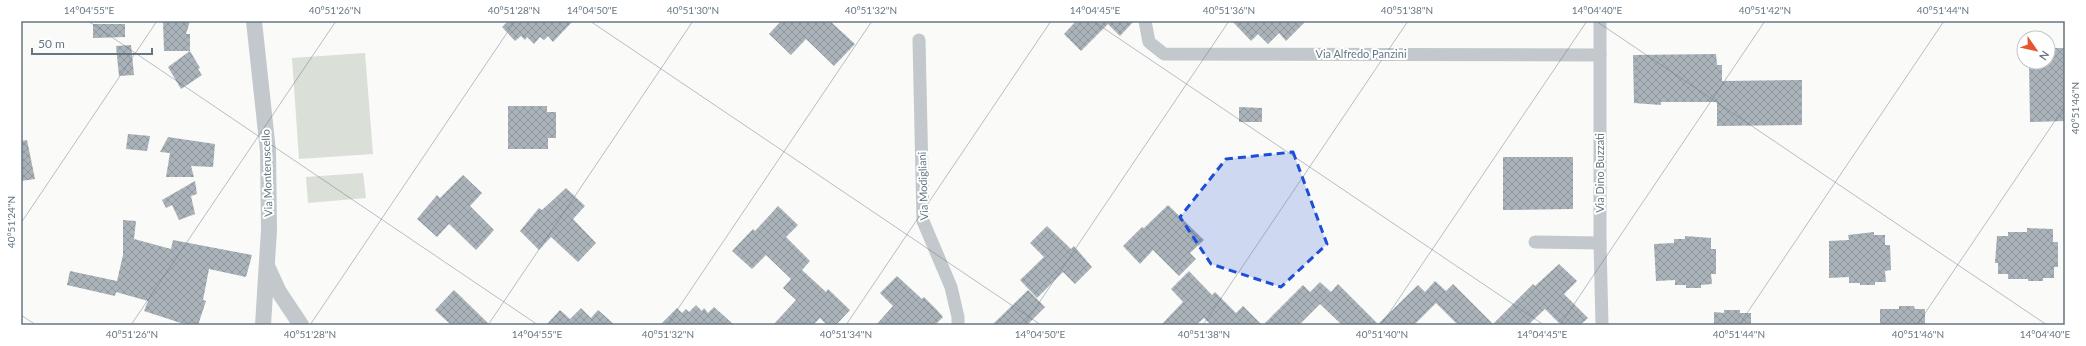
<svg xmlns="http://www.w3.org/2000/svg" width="2086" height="346" font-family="Lato,sans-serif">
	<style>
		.pitch { fill: #dadfd7 }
		.building { fill: url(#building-cross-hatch) }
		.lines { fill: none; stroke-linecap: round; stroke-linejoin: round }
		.minor { stroke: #c3c8cc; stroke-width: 13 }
		.tertiary { stroke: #c3c8cc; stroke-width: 16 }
		.marked { fill: #1d4ed8; fill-opacity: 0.2; stroke: #1d4ed8; stroke-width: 3; stroke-dasharray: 8 5; stroke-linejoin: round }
		.ticks { fill: none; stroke: #657683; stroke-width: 1; stroke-opacity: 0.45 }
		.labels { text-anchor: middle; stroke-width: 4; stroke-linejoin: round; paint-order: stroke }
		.street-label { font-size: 11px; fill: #657683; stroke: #fff }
		.neatline { fill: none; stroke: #657683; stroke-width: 1.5 }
		.ticks-label { font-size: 10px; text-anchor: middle; fill: #657683 }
	</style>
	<defs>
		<pattern id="building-cross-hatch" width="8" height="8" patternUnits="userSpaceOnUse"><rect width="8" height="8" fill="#aab3b9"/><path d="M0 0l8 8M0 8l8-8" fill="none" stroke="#8e969c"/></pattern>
	</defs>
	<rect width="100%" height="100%" fill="#fafaf8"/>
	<g class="pitch">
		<polygon points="365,53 373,154 299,159 292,58"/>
		<polygon points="363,173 366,198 308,203 306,177"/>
	</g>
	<g class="building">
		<polygon points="163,21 190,21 186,34 190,34 190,51 164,51"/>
		<polygon points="508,21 573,21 553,42 548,36 544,40 540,37 534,44 527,37 525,40 521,36 515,41 502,27"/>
		<polygon points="781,21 830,21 855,44 834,66 806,39 791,55 769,34"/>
		<polygon points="1076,21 1134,21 1120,36 1108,24 1081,51 1064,34"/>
		<polygon points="1232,21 1306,21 1286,41 1279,33 1268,44 1258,34 1251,41"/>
		<polygon points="93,24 125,24 125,37 93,38"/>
		<polygon points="131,45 134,75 119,76 116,46"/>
		<polygon points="2048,48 2065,48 2065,121 2030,122 2029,62 2048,62"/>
		<polygon points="190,51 200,68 198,69 202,75 181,89 168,67"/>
		<polygon points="1716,54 1717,65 1722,65 1722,81 1802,80 1802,125 1717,126 1717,102 1661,102 1661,105 1634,103 1633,55"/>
		<polygon points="508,106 547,106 547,112 556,112 556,138 548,138 548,149 508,149"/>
		<polygon points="1239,107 1262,108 1262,122 1239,122"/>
		<polygon points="128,134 150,136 147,151 126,149"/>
		<polygon points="168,137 215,144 213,167 191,166 194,177 166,177 170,153 160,152"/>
		<polygon points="27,140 35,179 21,181 21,141"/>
		<polygon points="1503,157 1573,157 1573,209 1503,210"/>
		<polygon points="463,175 482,193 470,206 494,230 476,250 449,224 437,237 417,219 437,195 440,198"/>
		<polygon points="195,181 197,194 191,196 195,214 179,220 172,205 166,208 162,200"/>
		<polygon points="566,188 585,206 573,219 596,243 578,262 551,237 539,250 520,231 539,208 542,210"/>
		<polygon points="1168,205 1204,240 1190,253 1196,259 1179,276 1153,250 1140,264 1123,246 1142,227 1144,228"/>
		<polygon points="778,206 798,225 786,237 810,261 802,270 826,292 828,289 850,310 836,325 827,325 820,318 813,325 773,325 796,300 783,288 791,279 766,255 752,269 732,251 753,229 755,231"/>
		<polygon points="123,220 136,221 134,239 171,249 173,240 252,255 246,277 209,269 203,300 206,301 198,325 187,325 144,311 148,301 116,292 115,296 67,285 70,271 117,281 123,255"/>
		<polygon points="1047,226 1071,249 1074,246 1092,267 1075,284 1063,272 1037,298 1020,280 1044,257 1030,243"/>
		<polygon points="2027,228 2053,229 2053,242 2058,242 2058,267 2054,267 2054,278 2043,278 2043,281 2028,281 2028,279 2008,279 2008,274 1998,274 1998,263 1995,263 1997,236 2008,236 2008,232 2027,232"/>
		<polygon points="1874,232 1874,235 1885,235 1885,245 1890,245 1891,270 1885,271 1886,282 1875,282 1875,285 1860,285 1860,283 1849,283 1849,277 1829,278 1829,241 1849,240 1848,235"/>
		<polygon points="1685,236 1711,238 1711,249 1716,249 1716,274 1711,274 1712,284 1701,285 1701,288 1686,288 1686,285 1675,285 1675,280 1656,281 1654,244 1674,243 1674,239 1685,239"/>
		<polygon points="1559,264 1577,281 1564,294 1588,318 1580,325 1561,325 1545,309 1528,325 1458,325 1436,303 1414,325 1342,325 1320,304 1299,325 1263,325 1303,285 1310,292 1320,282 1331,292 1338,284 1378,324 1418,285 1425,292 1435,281 1446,291 1453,284 1493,324 1533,284 1535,286"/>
		<polygon points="1189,271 1212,295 1215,292 1236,313 1243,306 1262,325 1211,325 1204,318 1196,325 1161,325 1183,302 1171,289"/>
		<polygon points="897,276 922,299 924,297 937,310 943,317 935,325 876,325 893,306 880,293"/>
		<polygon points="454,290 490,325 451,325 435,310"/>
		<polygon points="1028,290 1045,307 1027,325 992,325"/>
		<polygon points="696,305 702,311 704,308 708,313 714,307 734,325 660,325 677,308 682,313 686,309 689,312"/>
		<polygon points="1899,306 1914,306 1915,309 1925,309 1925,325 1880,325 1880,309 1899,309"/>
		<polygon points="581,308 591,318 598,310 615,325 546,325 560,310 570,319"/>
		<polygon points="1724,310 1740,310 1740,313 1751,313 1751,325 1714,325 1714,312 1724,313"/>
	</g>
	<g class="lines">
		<g class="minor">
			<polyline points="1145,21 1149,42 1164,54 1600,55"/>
			<polyline points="1600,21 1600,243 1602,325"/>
			<polyline points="919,40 923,221 951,287 958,317 958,325"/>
			<polyline points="1535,242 1600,243"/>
		</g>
		<g class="tertiary">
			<polyline points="254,21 268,151 269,230 263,325"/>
			<polyline points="268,268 279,292 301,325"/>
		</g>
	</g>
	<path class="marked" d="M1293,152L1327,244L1281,287L1211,264L1180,217L1226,159Z"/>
	<path class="ticks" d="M88,21L538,325M590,21L1041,325M1093,21L1544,325M1596,21L2047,325M21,223L157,21M21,315L36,325M131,325L336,21M310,325L515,21M488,325L693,21M667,325L872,21M846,325L1051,21M1024,325L1229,21M1203,325L1408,21M1381,325L1587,21M1560,325L1765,21M1739,325L1944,21M1917,325L2065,106"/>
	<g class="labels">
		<g class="street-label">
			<text x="1361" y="58">Via Alfredo Panzini</text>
			<text transform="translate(267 173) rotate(-92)" y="4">Via Monteruscello</text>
			<text transform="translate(1600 173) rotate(-90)" y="4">Via Dino Buzzati</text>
			<text transform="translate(923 186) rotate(-92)" y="4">Via Modigliani</text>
		</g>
	</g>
	<rect width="2086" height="346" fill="none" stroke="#ffffff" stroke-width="44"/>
	<g transform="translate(2036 50) rotate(124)"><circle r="19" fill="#ffffff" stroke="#c1c8cd"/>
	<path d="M0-3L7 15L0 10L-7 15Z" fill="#e4572e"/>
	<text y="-6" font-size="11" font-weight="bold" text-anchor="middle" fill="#657683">N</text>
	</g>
	<path d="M32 48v6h120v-6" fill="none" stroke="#657683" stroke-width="2"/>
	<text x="38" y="48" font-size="12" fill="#657683" stroke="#ffffff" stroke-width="3" paint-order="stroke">50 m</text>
	<rect x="22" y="22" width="2042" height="302" class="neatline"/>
	<g class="ticks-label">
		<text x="89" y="14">14°04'55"E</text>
		<text x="335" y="14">40°51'26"N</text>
		<text x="514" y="14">40°51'28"N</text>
		<text x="592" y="14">14°04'50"E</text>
		<text x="693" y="14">40°51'30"N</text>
		<text x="871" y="14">40°51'32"N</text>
		<text x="1095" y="14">14°04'45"E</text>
		<text x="1229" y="14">40°51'36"N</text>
		<text x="1407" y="14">40°51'38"N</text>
		<text x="1597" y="14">14°04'40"E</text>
		<text x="1765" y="14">40°51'42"N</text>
		<text x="1943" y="14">40°51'44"N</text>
		<text transform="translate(2075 108) rotate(-90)" y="4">40°51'46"N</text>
		<text transform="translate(11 222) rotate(-90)" y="4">40°51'24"N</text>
		<text x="132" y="338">40°51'26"N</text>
		<text x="310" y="338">40°51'28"N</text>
		<text x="537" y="338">14°04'55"E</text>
		<text x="668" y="338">40°51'32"N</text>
		<text x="846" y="338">40°51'34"N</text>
		<text x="1040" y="338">14°04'50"E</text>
		<text x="1204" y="338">40°51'38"N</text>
		<text x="1382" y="338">40°51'40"N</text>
		<text x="1542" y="338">14°04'45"E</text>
		<text x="1739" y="338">40°51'44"N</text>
		<text x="1918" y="338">40°51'46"N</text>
		<text x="2045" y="338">14°04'40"E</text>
	</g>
</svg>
